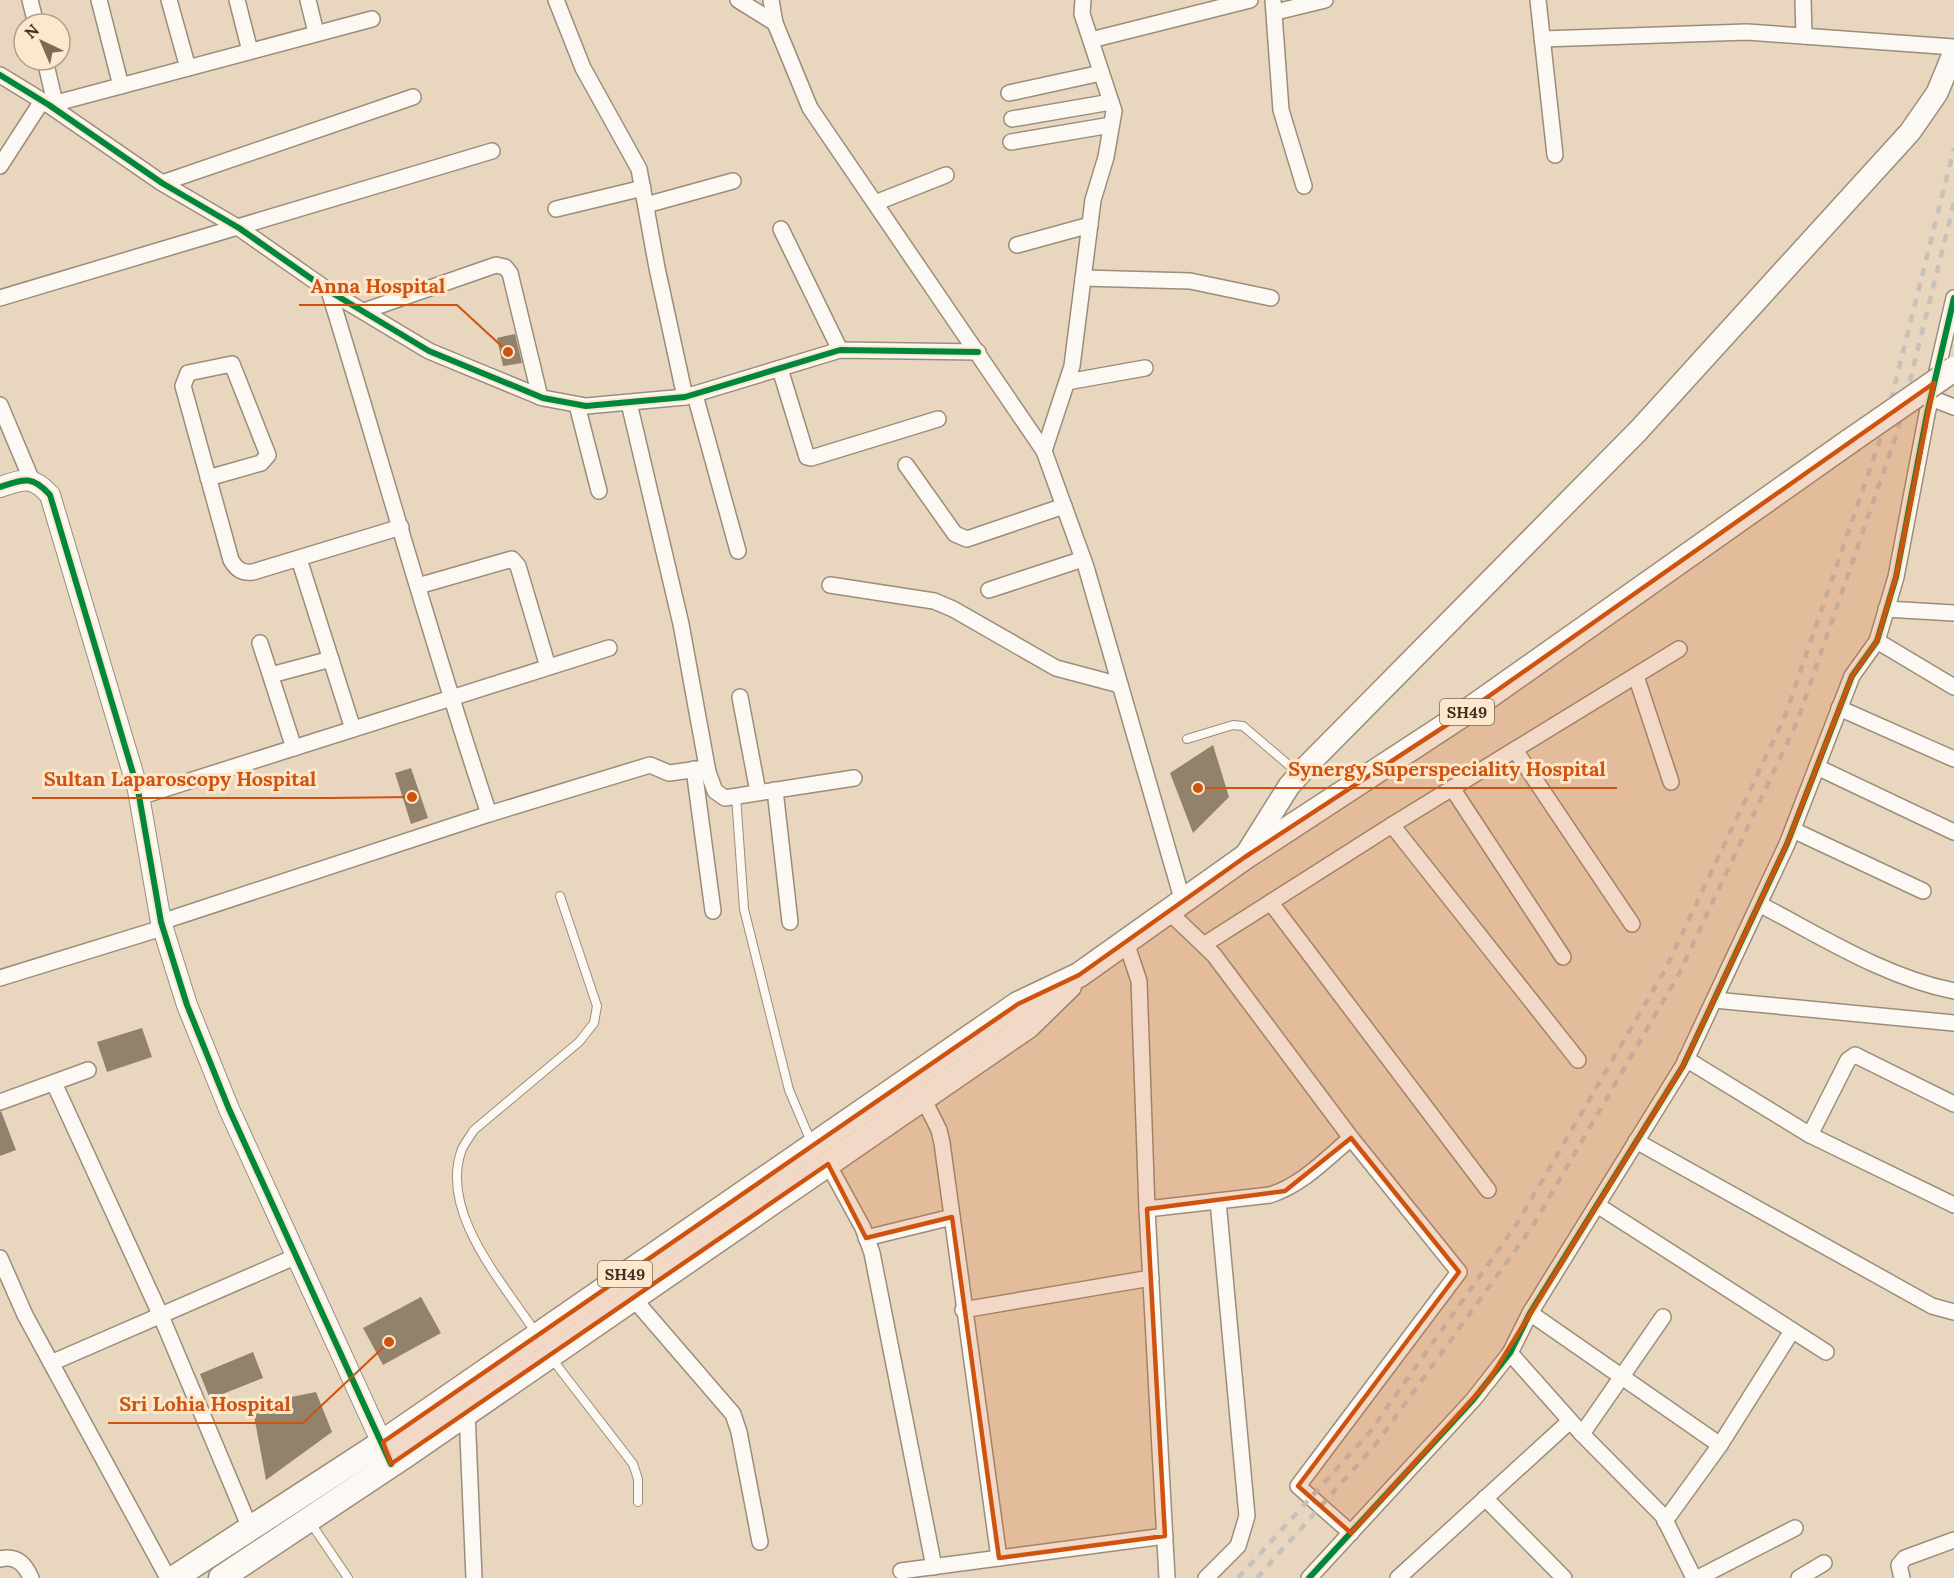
<svg xmlns="http://www.w3.org/2000/svg" width="1954" height="1578" font-family="Lora,serif">
	<style>
		.building { fill: #93826b }
		.lines { fill: none; stroke-linecap: round; stroke-linejoin: round }
		.service-casing { stroke: #9b8d7a; stroke-width: 10 }
		.minor-casing { stroke: #9b8d7a; stroke-width: 18 }
		.tertiary-casing { stroke: #9b8d7a; stroke-width: 22 }
		.secondary-casing { stroke: #9b8d7a; stroke-width: 24 }
		.primary-casing { stroke: #9b8d7a; stroke-width: 27 }
		.service { stroke: #fcf9f5; stroke-width: 8 }
		.minor { stroke: #fcf9f5; stroke-width: 15 }
		.tertiary { stroke: #fcf9f5; stroke-width: 20 }
		.secondary { stroke: #fcf9f5; stroke-width: 21 }
		.primary { stroke: #fcf9f5; stroke-width: 24 }
		.rail { stroke: #c6c1bb; stroke-width: 4.5; stroke-dasharray: 8 8; stroke-linecap: butt }
		.primary-bridge-casing { stroke: #9b8d7a; stroke-width: 27; stroke-linecap: butt }
		.primary-bridge { stroke: #fcf9f5; stroke-width: 24 }
		.cycleway-casing { stroke: #fde8cd; stroke-width: 10 }
		.cycleway { stroke: #00873e; stroke-width: 6 }
		.marked { fill: #cf530f; fill-opacity: 0.2; stroke: #cf530f; stroke-width: 4.5; stroke-linejoin: round }
		.labels { text-anchor: middle; stroke-width: 6; stroke-linejoin: round; paint-order: stroke }
		.shield { fill: #fde8cd; stroke: #796954; stroke-width: 1.5 }
		.shield-label { font-size: 16px; font-weight: bold; fill: #403220 }
		.leader { fill: none; stroke: #cf530f; stroke-width: 2 }
		.callout-dot { fill: #cf530f; stroke: #fde8cd; stroke-width: 2 }
		.callout-label { font-size: 20px; text-anchor: middle; font-weight: bold; fill: #cf530f; stroke: #fde8cd; stroke-width: 6; stroke-linejoin: round; paint-order: stroke }
	</style>
	<rect width="100%" height="100%" fill="#e9d6be"/>
	<g class="building">
		<polygon points="515,334 522,363 503,366 497,338"/>
		<polygon points="1213,745 1229,797 1193,833 1170,773"/>
		<polygon points="411,768 428,818 411,824 395,773"/>
		<polygon points="142,1028 152,1057 107,1072 97,1042"/>
		<polygon points="1,1111 16,1150 0,1156 0,1112"/>
		<polygon points="421,1297 441,1333 383,1365 363,1328"/>
		<polygon points="253,1352 263,1378 210,1399 200,1374"/>
		<polygon points="316,1392 332,1432 266,1480 252,1405"/>
	</g>
	<g class="lines">
		<g class="service-casing">
			<g id="service">
				<polyline points="1187,739 1233,725 1243,726 1298,773"/>
				<polyline points="736,796 744,909 789,1090 812,1144"/>
				<path d="M536,1333C504,1284 438,1212 462,1149C465,1143 470,1136 474,1130L579,1042L594,1023L597,1006L560,896"/>
				<polyline points="552,1359 633,1464 638,1479 638,1502"/>
				<polyline points="310,1522 348,1578"/>
			</g>
		</g>
		<g class="minor-casing">
			<g id="minor">
				<polyline points="30,0 36,24"/>
				<polyline points="99,0 121,86"/>
				<polyline points="169,0 188,68"/>
				<polyline points="237,0 250,51"/>
				<polyline points="308,0 316,33"/>
				<polyline points="556,0 583,68 639,169 657,268 685,397"/>
				<polyline points="738,0 775,23"/>
				<polyline points="771,0 775,23 810,108 1044,451 1086,567 1183,902"/>
				<polyline points="1273,0 1281,110 1304,186"/>
				<polyline points="1538,0 1555,155"/>
				<polyline points="1803,0 1804,36"/>
				<polyline points="1276,12 1325,0"/>
				<polyline points="1542,39 1747,32 1954,47"/>
				<polyline points="1091,40 1250,0"/>
				<polyline points="45,60 55,103"/>
				<polyline points="0,75 49,105 162,183 239,228 329,291 429,351 543,398 586,406 685,397 840,350 978,352"/>
				<polyline points="1009,93 1101,73"/>
				<polyline points="49,105 372,19"/>
				<polyline points="1012,119 1111,102"/>
				<polyline points="1011,142 1111,125"/>
				<polyline points="0,166 42,101"/>
				<polyline points="162,183 413,97"/>
				<polyline points="875,203 946,175"/>
				<polyline points="646,205 733,181"/>
				<polyline points="556,209 643,188"/>
				<polyline points="781,229 840,350"/>
				<polyline points="1017,245 1090,225"/>
				<polyline points="1083,278 1190,281 1271,298"/>
				<path d="M329,291C383,466 431,641 489,814"/>
				<polyline points="0,298 492,151"/>
				<polyline points="364,311 496,265 505,267 510,273 540,397"/>
				<polyline points="780,369 807,457 811,458 938,419"/>
				<polyline points="1067,382 1145,368"/>
				<polyline points="695,395 738,551"/>
				<polyline points="1931,398 1954,407"/>
				<polyline points="629,403 681,624 708,772"/>
				<polyline points="0,405 32,481"/>
				<polyline points="577,405 599,491"/>
				<polyline points="1044,451 1072,366 1093,200 1106,157 1114,111 1082,14 1083,0"/>
				<polyline points="906,465 955,534 967,539 1064,506"/>
				<path d="M208,478L261,463L268,455L232,364L188,373L183,386L231,560C237,570 242,573 253,572L401,527"/>
				<polyline points="299,559 353,729"/>
				<polyline points="830,585 934,601 953,609 1056,668 1120,685"/>
				<polyline points="418,586 512,559 518,566 548,667"/>
				<polyline points="989,590 1083,559"/>
				<polyline points="1886,609 1954,613"/>
				<polyline points="1877,641 1954,687"/>
				<polyline points="260,643 294,748"/>
				<polyline points="271,675 331,659"/>
				<polyline points="1636,676 1671,782"/>
				<polyline points="740,697 758,792"/>
				<polyline points="1839,708 1954,759"/>
				<polyline points="1515,750 1632,924"/>
				<polyline points="1817,767 1954,832"/>
				<polyline points="694,769 713,911"/>
				<polyline points="1452,788 1563,957"/>
				<polyline points="775,790 790,922"/>
				<polyline points="139,797 609,648"/>
				<polyline points="1392,825 1578,1060"/>
				<polyline points="1793,830 1923,891"/>
				<polyline points="1271,903 1488,1190"/>
				<path d="M1759,904C1821,936 1884,977 1954,991"/>
				<polyline points="1169,912 1214,955 1351,1138 1459,1272 1298,1486 1351,1533"/>
				<polyline points="161,922 489,814 650,765 669,773 699,769 708,772 715,791 725,798 854,778"/>
				<polyline points="1126,942 1139,981 1147,1209 1167,1578"/>
				<polyline points="1205,944 1392,825 1679,649"/>
				<polyline points="0,978 162,928"/>
				<polyline points="1714,1000 1954,1023"/>
				<polyline points="1686,1059 1810,1135 1954,1205"/>
				<polyline points="54,1083 161,1316 250,1528"/>
				<polyline points="923,1098 939,1130 942,1143 999,1558"/>
				<polyline points="0,1102 88,1070"/>
				<polyline points="1810,1135 1848,1060 1855,1055 1954,1104"/>
				<polyline points="1636,1141 1932,1306 1954,1312"/>
				<polyline points="828,1164 863,1228 872,1253 934,1567"/>
				<polyline points="1597,1205 1826,1352"/>
				<path d="M1147,1209L1270,1195C1302,1185 1326,1159 1351,1138"/>
				<polyline points="866,1238 952,1217"/>
				<polyline points="0,1258 25,1315 168,1578"/>
				<polyline points="633,1298 733,1414 739,1432 760,1542"/>
				<polyline points="963,1310 1151,1278"/>
				<polyline points="1530,1313 1720,1445"/>
				<polyline points="1510,1353 1582,1434 1663,1516 1694,1578"/>
				<polyline points="51,1363 297,1256"/>
				<polyline points="467,1412 474,1578"/>
				<polyline points="1582,1434 1663,1317"/>
				<polyline points="1485,1498 1564,1578"/>
				<polyline points="1665,1521 1720,1445 1792,1331"/>
				<path d="M0,1559C16,1555 25,1564 31,1578"/>
				<polyline points="901,1571 1165,1536"/>
				<polyline points="1206,1578 1238,1546 1247,1516 1218,1201"/>
				<polyline points="1309,1578 1473,1400 1510,1353 1530,1313 1683,1066 1787,844 1852,676 1877,641 1896,577 1927,414 1954,298"/>
				<polyline points="1398,1578 1570,1421"/>
				<polyline points="1698,1578 1795,1528"/>
				<polyline points="1799,1578 1824,1563"/>
				<polyline points="1902,1578 1899,1565 1905,1558 1954,1540"/>
			</g>
		</g>
		<g class="tertiary-casing">
			<path id="tertiary" d="M0,487C24,479 32,475 50,495L138,790L161,922L187,1005L229,1109L387,1454"/>
		</g>
		<g class="secondary-casing">
			<polyline id="secondary" points="1245,856 1289,786 1307,766 1638,431 1910,132 1937,93 1954,52"/>
		</g>
		<g class="primary-casing">
			<g id="primary">
				<polyline points="174,1578 383,1442 1018,1004 1079,975 1245,857 1462,715 1850,441"/>
				<polyline points="221,1578 406,1455 1028,1026 1069,986"/>
			</g>
		</g>
		<use href="#service" class="service"/>
		<use href="#minor" class="minor"/>
		<use href="#tertiary" class="tertiary"/>
		<use href="#secondary" class="secondary"/>
		<use href="#primary" class="primary"/>
		<g class="rail">
			<polyline points="1238,1578 1369,1433 1518,1222 1665,970 1785,716 1884,428 1954,148"/>
			<polyline points="1257,1578 1376,1444 1532,1227 1679,974 1797,722 1897,433 1954,203"/>
		</g>
		<g class="primary-bridge-casing">
			<polyline id="primary-bridge" points="1850,441 1954,369"/>
		</g>
		<use href="#primary-bridge" class="primary-bridge"/>
		<g class="cycleway-casing">
			<g id="cycleway">
				<polyline points="0,75 49,105 162,183 239,228 329,291 429,351 543,398 586,406 685,397 840,350 978,352"/>
				<path d="M0,487C24,479 32,475 50,495L138,790L161,922L187,1005L229,1109L391,1464"/>
				<polyline points="1309,1578 1473,1400 1510,1353 1530,1313 1683,1066 1787,844 1852,676 1877,641 1896,577 1927,414 1954,298"/>
			</g>
		</g>
		<use href="#cycleway" class="cycleway"/>
	</g>
	<path class="marked" d="M1934,383L1896,577L1877,641L1852,676L1787,844L1683,1066L1488,1382L1351,1533L1298,1486L1459,1272L1351,1138L1285,1191L1147,1209L1165,1536L999,1558L952,1217L866,1238L828,1164L391,1464L383,1442L1018,1004L1079,975L1245,857L1462,715Z"/>
	<g class="labels">
		<g class="shield">
			<rect x="1440" y="699" width="54" height="26" rx="4.5"/>
			<rect x="598" y="1261" width="54" height="26" rx="4.5"/>
		</g>
		<g class="shield-label">
			<text x="1467" y="718">SH49</text>
			<text x="625" y="1280">SH49</text>
		</g>
	</g>
	<path class="leader" d="M508 352L457 305H299M1198 788L1276 788H1617M412 797L329 798H32M389 1342L303 1423H108"/>
	<g class="callout-dot">
		<circle cx="508" cy="352" r="6"/>
		<circle cx="1198" cy="788" r="6"/>
		<circle cx="412" cy="797" r="6"/>
		<circle cx="389" cy="1342" r="6"/>
	</g>
	<g class="callout-label">
		<text x="378" y="293">Anna Hospital</text>
		<text x="1447" y="776">Synergy Superspeciality Hospital</text>
		<text x="180" y="786">Sultan Laparoscopy Hospital</text>
		<text x="205" y="1411">Sri Lohia Hospital</text>
	</g>
	<g transform="translate(42 42) rotate(316)"><circle r="28" fill="#fde8cd" stroke="#b19f88" stroke-width="1.5"/>
	<path d="M0-4.5L10 22L0 15L-10 22Z" fill="#7b6b57"/>
	<text y="-9" font-size="16" font-weight="bold" text-anchor="middle" fill="#403220">N</text>
	</g>
</svg>
